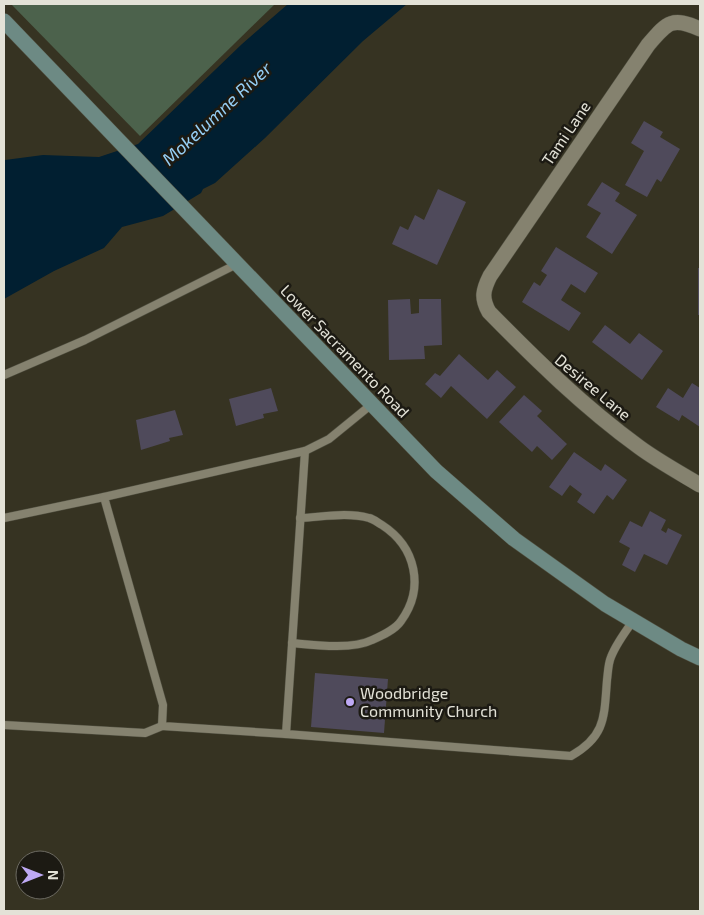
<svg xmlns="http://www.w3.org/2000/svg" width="704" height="915" font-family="'Exo 2',sans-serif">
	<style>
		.green { fill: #4c624c }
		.water { fill: #011f31 }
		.building { fill: #4f4a5b }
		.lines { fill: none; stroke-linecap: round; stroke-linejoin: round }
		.service-casing { stroke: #504f40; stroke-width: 9 }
		.minor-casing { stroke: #504f40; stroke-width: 16 }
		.secondary-casing { stroke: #504f40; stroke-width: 16 }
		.service { stroke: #85826f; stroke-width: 8 }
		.minor { stroke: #85826f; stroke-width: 15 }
		.secondary { stroke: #6d8a84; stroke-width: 15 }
		.poi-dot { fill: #bea9f4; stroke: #1c1a13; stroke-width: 2 }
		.labels { text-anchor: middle; stroke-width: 5; stroke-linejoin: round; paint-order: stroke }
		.street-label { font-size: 16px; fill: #e3e2d7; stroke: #1c1a13 }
		.poi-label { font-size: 16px; fill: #e3e2d7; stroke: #1c1a13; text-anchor: start }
		.water-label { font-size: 18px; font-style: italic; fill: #96cff5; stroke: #1c1a13 }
	</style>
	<rect width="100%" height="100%" fill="#363322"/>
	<polygon class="green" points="11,4 275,4 140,136"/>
	<polygon class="water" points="288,4 407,4 363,41 265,138 215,183 203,189 201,193 163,216 122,227 104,248 54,271 4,299 4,162 5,160 43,155 99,157 138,144 242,44"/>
	<g class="building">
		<polygon points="644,121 663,132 660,137 680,149 661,182 657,179 647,197 625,185 644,151 631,143"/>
		<polygon points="602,182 620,193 615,201 637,215 612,254 586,237 601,213 587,205"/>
		<polygon points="438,189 466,202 437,265 392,244 400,226 408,230 415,215 424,220"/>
		<polygon points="556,247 598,273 585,293 571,284 561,300 581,313 569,331 522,302 534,282 540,286 547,275 541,271"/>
		<rect x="698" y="268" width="2" height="47"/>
		<polygon points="410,299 411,314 419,313 419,299 441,299 442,345 424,346 425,359 389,360 388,300"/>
		<polygon points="605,325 630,344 639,333 663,351 642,380 592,342"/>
		<polygon points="459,354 488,380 497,370 516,387 487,419 451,386 441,398 425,384 435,373 440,376"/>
		<polygon points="692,383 700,388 700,427 682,415 679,421 656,407 668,388 683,398"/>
		<polygon points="271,388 278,411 263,414 264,418 236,426 229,399"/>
		<polygon points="524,395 542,411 537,416 567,444 552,460 537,446 532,452 499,422"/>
		<polygon points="175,410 183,435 169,438 170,441 141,450 136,420"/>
		<polygon points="574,452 601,471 605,464 627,480 613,500 607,495 594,514 577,502 582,494 570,485 562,496 549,487"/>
		<polygon points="650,511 666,520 661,530 666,533 668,528 682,535 667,565 644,554 635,572 622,565 630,548 619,542 630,521 642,527"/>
		<polygon points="315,673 388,679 384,733 311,727"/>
	</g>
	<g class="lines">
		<g class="service-casing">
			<g id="service">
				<polyline points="4,375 85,340 237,264"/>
				<path d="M372,404L329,439L305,451L286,734L571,756C606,736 604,717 607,680C608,673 608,664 611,657C616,644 625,632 633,621"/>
				<polyline points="4,518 104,497"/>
				<path d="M292,643C314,645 352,650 372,640C381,636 395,630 401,621C425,588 416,547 382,525C378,523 374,519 369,518C347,512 323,517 300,518"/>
				<polyline points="4,725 145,733 162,726"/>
				<polyline points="286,734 162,726 163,705 104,497 305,451"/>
			</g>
		</g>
		<g class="minor-casing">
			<path id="minor" d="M700,29C671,16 667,23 648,45L490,276C483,290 481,298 489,312C536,360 584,407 639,447C658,461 680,473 700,485"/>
		</g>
		<g class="secondary-casing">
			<polyline id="secondary" points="4,21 436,471 514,539 605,604 681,649 700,658"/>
		</g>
		<use href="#service" class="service"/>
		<use href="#minor" class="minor"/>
		<use href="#secondary" class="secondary"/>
	</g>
	<circle class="poi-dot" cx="350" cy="702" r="5"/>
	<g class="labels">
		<g class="street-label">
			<text transform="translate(566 133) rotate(-56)" y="6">Tami Lane</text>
			<text transform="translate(345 351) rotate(46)" y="6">Lower Sacramento Road</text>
			<text transform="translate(593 387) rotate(40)" y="6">Desiree Lane</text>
		</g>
		<g class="poi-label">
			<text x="360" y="699">Woodbridge<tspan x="360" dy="18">Community Church</tspan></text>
		</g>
		<g class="water-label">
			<text transform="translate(217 114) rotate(-43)" y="6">Mokelumne River</text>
		</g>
	</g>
	<rect width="704" height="915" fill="none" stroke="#e3e2d7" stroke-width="10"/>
	<g transform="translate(40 875) rotate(90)"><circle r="24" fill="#1c1a13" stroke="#6c6a61"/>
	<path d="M0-4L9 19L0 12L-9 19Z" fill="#bea9f4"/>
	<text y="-8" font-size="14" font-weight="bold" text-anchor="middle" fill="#e3e2d7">N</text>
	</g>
</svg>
